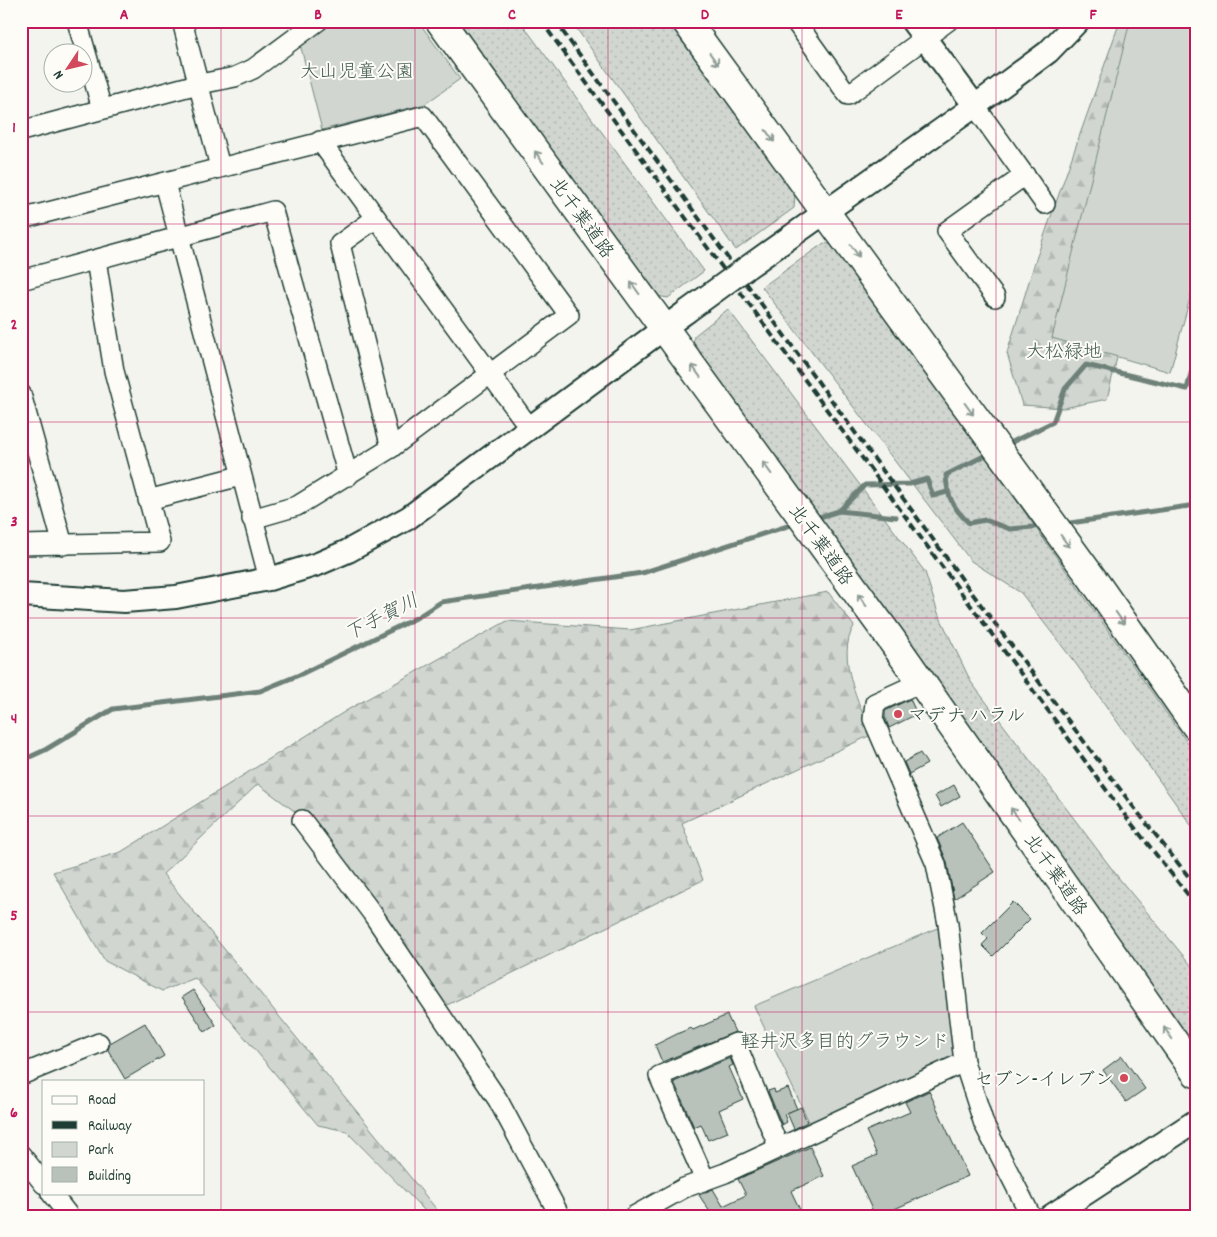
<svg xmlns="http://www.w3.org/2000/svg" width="1217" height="1237" font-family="Dekko,'Klee One',sans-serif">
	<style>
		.grass { fill: url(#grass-dots); stroke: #788a82 }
		.forest { fill: url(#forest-firs); stroke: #788a82 }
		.park { fill: #d1d6d1; stroke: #788a82 }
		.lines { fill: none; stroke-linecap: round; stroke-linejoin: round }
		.stream { stroke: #6e8179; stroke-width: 5 }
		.building { fill: #b9c1bb; stroke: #1f3d34 }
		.minor-casing { stroke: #1f3d34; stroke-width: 22 }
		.tertiary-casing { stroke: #1f3d34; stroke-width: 26 }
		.trunk-casing { stroke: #1f3d34; stroke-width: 31 }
		.minor { stroke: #fdfcf7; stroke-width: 19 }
		.tertiary { stroke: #fdfcf7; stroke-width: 22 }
		.trunk { stroke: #fdfcf7; stroke-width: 28 }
		.rail { stroke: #1f3d34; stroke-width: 4; stroke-dasharray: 8 4; stroke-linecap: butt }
		.tertiary-bridge-casing { stroke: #1f3d34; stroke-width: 26; stroke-linecap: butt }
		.tertiary-bridge { stroke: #fdfcf7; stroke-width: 22 }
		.oneway { stroke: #8e9c96 }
		.grid { fill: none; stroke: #c2185b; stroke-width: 1; stroke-opacity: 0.55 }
		.poi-dot { fill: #d1495b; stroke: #fdfcf7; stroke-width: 2 }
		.labels { text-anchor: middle; stroke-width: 4; stroke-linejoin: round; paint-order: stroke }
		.park-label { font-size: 19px; fill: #435c53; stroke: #fdfcf7 }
		.street-label { font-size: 19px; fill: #1f3d34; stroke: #fdfcf7 }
		.poi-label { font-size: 19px; fill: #1f3d34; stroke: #fdfcf7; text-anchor: start }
		.water-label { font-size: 20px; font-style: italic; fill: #475f56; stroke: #fdfcf7 }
		.neatline { fill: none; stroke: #c2185b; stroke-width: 2 }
		.grid-label { font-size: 16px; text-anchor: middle; font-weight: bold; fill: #c2185b }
	</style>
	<defs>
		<pattern id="grass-dots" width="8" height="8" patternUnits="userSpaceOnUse" patternTransform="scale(1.25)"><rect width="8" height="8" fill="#d1d6d1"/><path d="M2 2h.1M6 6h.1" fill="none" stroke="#b3b9b4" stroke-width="1.8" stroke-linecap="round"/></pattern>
		<pattern id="forest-firs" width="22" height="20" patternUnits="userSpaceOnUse" patternTransform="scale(1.25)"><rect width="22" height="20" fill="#d1d6d1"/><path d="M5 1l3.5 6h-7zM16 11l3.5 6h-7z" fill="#b3b9b4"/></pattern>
	</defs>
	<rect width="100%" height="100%" fill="#f4f4ef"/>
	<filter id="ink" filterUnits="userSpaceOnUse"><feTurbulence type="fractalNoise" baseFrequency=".02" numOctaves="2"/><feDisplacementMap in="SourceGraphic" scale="10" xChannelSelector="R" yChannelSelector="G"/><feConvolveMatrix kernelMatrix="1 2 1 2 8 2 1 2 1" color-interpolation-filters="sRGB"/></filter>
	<g filter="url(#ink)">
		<g class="grass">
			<polygon points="456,21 520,21 704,271 668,298 657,296"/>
			<polygon points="571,21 669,21 795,193 794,208 736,250"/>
			<polygon points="824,243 837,246 1196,755 1196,832 1076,664 1021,593 971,561 762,287"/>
			<polygon points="728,309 925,572 938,613 971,682 1121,881 1196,971 1196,1053 693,348 694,336"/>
		</g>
		<g class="forest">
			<polygon points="1120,21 1192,21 1154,205 1107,399 1064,408 1022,405 1007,353 1035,262"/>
			<path d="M828,592L854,626C835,658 860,703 871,735L682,823L703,880L443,1007L305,819L258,784L163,874L442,1216H430L346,1131L318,1125L195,978L162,991L105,961L53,872L121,852L349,709L507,621L630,630Z"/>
		</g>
		<g class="park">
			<polygon points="331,21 418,21 460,79 425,104 322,130 300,44"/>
			<polygon points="1130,21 1196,21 1196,276 1170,372 1052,338"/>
			<polygon points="942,926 961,1057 812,1128 754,1006"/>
		</g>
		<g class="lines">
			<g class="stream">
				<polyline points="1006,445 1053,422 1065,389 1086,365 1187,389 1196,355"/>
				<path d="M992,452L946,475C947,497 953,508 969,523L985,520L1010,529L1044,526"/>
				<polyline points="839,511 865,485 910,484 927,479 933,496 947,492"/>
				<polyline points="813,519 839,511 896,517"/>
				<polyline points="1063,524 1196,505"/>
				<polyline points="21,761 45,750 113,709 260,691 299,675 416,618 441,602 642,573 797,523"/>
			</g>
		</g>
		<g class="building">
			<polygon points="910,699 917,714 889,728 885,717 885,711"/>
			<polygon points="920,753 927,764 909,774 904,762"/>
			<polygon points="954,785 960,796 941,807 935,796"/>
			<polygon points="962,822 995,872 954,899 947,862 937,838"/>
			<polygon points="1013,902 1030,919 993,956 982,945 988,939 982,933"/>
			<polygon points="193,990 216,1025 205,1032 182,997"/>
			<polygon points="727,1015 735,1032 662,1062 655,1045 679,1033 691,1028 693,1030"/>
			<polygon points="145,1023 164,1056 125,1079 108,1050 110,1043"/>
			<polygon points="1122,1056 1145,1089 1126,1102 1103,1070"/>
			<polygon points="730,1058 733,1065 729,1067 743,1099 719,1110 728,1132 708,1140 701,1124 694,1127 674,1082"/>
			<polygon points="788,1088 797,1109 784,1114 787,1122 782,1125 768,1091 774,1089 775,1093"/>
			<polygon points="929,1091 968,1176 879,1216 875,1216 852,1166 877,1155 866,1131 910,1112 905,1102"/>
			<polygon points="801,1107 807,1122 794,1129 787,1113"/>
			<polygon points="810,1147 824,1176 791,1191 803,1216 703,1216 710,1212 699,1195 713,1189 723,1206 746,1195 738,1179"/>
		</g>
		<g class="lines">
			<g class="minor-casing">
				<g id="minor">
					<polyline points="77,21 102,109"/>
					<polyline points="182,21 220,167"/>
					<polyline points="795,21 848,95 948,21"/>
					<polyline points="975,106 1045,204"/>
					<polyline points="21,131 190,86 235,77 253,69 318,21"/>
					<polyline points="320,141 529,427"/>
					<polyline points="165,183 269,579"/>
					<polyline points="376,218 340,244 391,448"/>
					<polyline points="21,219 423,116 569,315 391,448 297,506 252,519"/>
					<polyline points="21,280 273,211 348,476"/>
					<polyline points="995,297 947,231 1025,175"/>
					<polyline points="21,394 63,545"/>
					<polyline points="148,500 240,476"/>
					<polyline points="21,545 160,542 114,371 96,260"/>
					<polyline points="921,682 875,703 873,719 936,864 948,924 964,1062 984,1124 1031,1216"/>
					<polyline points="302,820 372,913 498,1100 560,1216"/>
					<polyline points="21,1075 99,1043"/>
					<polyline points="21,1155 44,1184"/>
					<polyline points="705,1180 659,1076 736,1043 779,1148"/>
					<polyline points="51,1193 69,1216"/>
					<polyline points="634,1216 684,1188 725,1173 964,1062"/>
				</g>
			</g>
			<g class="tertiary-casing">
				<g id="tertiary">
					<polyline points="912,21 975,106"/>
					<polyline points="745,269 975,106 1048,52 1078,21"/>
					<polyline points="21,595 124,601 176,597 269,579 318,564 348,551 408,518 686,312"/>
					<polyline points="1051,1216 1196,1121"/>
				</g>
			</g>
			<g class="trunk-casing">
				<g id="trunk">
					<polyline points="440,21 891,639 1196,1073"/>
					<polyline points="686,21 1092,578 1196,726"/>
				</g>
			</g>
			<use href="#minor" class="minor"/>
			<use href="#tertiary" class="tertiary"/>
			<use href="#trunk" class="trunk"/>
			<g class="rail">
				<polyline points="541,21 1124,814 1196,905"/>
				<polyline points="555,21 975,597 1132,805 1196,886"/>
			</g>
			<g class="tertiary-bridge-casing">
				<polyline id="tertiary-bridge" points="686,312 745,269"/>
			</g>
			<use href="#tertiary-bridge" class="tertiary-bridge"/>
		</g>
		<defs><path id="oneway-shaft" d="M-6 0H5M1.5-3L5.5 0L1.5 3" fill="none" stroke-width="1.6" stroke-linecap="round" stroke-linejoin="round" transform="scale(1.25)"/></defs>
		<g class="oneway">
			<use href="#oneway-shaft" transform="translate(714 59) rotate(54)"/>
			<use href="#oneway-shaft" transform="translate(770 136) rotate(54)"/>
			<use href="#oneway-shaft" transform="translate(539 157) rotate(-126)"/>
			<use href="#oneway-shaft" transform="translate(855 251) rotate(54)"/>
			<use href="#oneway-shaft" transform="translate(635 288) rotate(-126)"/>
			<use href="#oneway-shaft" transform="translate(696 371) rotate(-126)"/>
			<use href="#oneway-shaft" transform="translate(969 409) rotate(54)"/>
			<use href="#oneway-shaft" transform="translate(767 468) rotate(-126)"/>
			<use href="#oneway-shaft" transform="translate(1065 541) rotate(54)"/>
			<use href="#oneway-shaft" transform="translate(862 600) rotate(-126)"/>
			<use href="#oneway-shaft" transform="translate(1120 618) rotate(55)"/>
			<use href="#oneway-shaft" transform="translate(1015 814) rotate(-125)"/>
			<use href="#oneway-shaft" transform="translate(1168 1033) rotate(-125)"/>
		</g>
	</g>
	<path class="grid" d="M221,21V1216M415,21V1216M608,21V1216M802,21V1216M996,21V1216M21,224H1196M21,422H1196M21,618H1196M21,816H1196M21,1012H1196"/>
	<g class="poi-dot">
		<circle cx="898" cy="714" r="5"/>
		<circle cx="1124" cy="1078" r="5"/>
	</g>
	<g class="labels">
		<g class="park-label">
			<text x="357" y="77">大山児童公園</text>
			<text x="1064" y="357">大松緑地</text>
			<text x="845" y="1047">軽井沢多目的グラウンド</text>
		</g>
		<g class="street-label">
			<text transform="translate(583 217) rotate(54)" y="7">北千葉道路</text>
			<text transform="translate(822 544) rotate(54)" y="7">北千葉道路</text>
			<text transform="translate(1057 874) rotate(55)" y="7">北千葉道路</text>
		</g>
		<g class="poi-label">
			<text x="908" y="721">マデナ ハラル</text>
			<text x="1114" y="1085" text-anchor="end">セブン-イレブン</text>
		</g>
		<g class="water-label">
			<text transform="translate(381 616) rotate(-27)" y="7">下手賀川</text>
		</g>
	</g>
	<rect width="1217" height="1237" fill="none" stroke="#fdfcf7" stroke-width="55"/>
	<rect x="42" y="1080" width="162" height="115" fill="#fdfcf7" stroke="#a4b0a9"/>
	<rect x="52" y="1096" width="25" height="8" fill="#fdfcf7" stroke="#a4b0a9"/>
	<text x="88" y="1104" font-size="15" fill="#1f3d34">Road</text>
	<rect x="52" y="1121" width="25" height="8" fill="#1f3d34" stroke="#a4b0a9"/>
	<text x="88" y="1130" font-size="15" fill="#1f3d34">Railway</text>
	<rect x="52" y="1142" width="25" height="15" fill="#d1d6d1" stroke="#a4b0a9"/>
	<text x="88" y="1154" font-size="15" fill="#1f3d34">Park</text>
	<rect x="52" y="1167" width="25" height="15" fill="#b9c1bb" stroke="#a4b0a9"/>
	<text x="88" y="1180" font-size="15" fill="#1f3d34">Building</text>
	<g transform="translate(68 68) rotate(235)"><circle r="24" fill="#fdfcf7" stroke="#a4b0a9"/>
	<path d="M0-4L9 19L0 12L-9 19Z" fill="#d1495b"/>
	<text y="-8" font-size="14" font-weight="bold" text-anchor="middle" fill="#1f3d34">N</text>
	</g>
	<rect x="28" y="28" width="1162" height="1182" class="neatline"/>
	<g class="grid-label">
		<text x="124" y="19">A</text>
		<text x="318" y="19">B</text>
		<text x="512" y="19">C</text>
		<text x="705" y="19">D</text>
		<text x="899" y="19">E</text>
		<text x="1093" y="19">F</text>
		<text x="14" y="132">1</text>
		<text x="14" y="329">2</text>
		<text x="14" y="526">3</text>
		<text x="14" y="723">4</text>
		<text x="14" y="920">5</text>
		<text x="14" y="1117">6</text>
	</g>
</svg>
